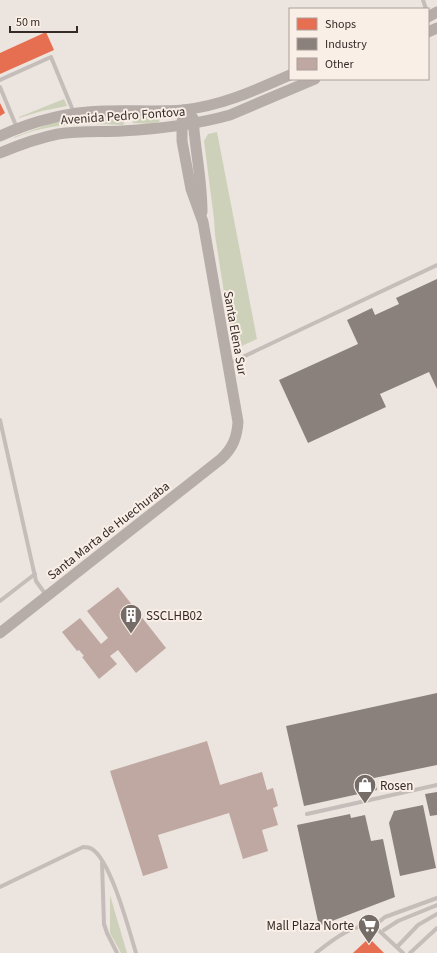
<svg xmlns="http://www.w3.org/2000/svg" width="437" height="953" font-family="'Source Sans 3',sans-serif">
	<style>
		.green { fill: #ced1ba }
		.shops { fill: #e76f51 }
		.industry { fill: #8a817c }
		.building { fill: #bfa8a1 }
		.lines { fill: none; stroke-linecap: round; stroke-linejoin: round }
		.lane { stroke: #c5bdb9; stroke-width: 4 }
		.secondary { stroke: #b6ada9; stroke-width: 11 }
		.labels { text-anchor: middle; stroke-width: 4; stroke-linejoin: round; paint-order: stroke }
		.street-label { font-size: 13px; fill: #352a27; stroke: #f9efe7 }
		.poi-label { font-size: 13px; fill: #352a27; stroke: #f9efe7; text-anchor: start }
	</style>
	<rect width="100%" height="100%" fill="#ece5df"/>
	<g class="green">
		<polygon points="64,99 67,106 42,111 19,118 19,117"/>
		<polygon points="133,114 167,114 167,117 161,117 159,122 152,124 133,123"/>
		<path d="M89,116H122L126,120L123,125C85,123 49,123 14,138V137L52,123Z"/>
		<polygon points="217,132 257,339 233,350 215,235 214,219 204,141 208,134"/>
		<polygon points="110,895 127,953 121,953 110,933"/>
	</g>
	<g class="shops">
		<polygon points="46,32 54,50 0,74 0,53"/>
		<polygon points="0,103 5,113 0,116"/>
		<polygon points="369,938 384,953 353,953"/>
	</g>
	<g class="industry">
		<polygon points="437,279 437,389 429,372 380,394 386,407 308,443 279,380 358,344 347,320 372,308 375,315 399,304 396,298"/>
		<polygon points="437,693 437,765 374,778 377,790 304,806 286,726"/>
		<polygon points="437,792 437,815 430,816 425,794"/>
		<polygon points="423,805 436,868 400,876 389,823 394,811"/>
		<polygon points="350,814 351,818 365,815 371,841 383,839 395,897 319,926 297,825"/>
	</g>
	<g class="building">
		<polygon points="118,587 166,648 136,673 118,650 110,656 117,664 99,679 82,657 84,656 79,650 77,651 62,632 80,618 101,644 108,638 87,611"/>
		<polygon points="207,741 220,785 262,772 267,790 273,788 278,806 273,808 278,825 262,830 268,851 243,859 229,813 158,835 168,868 143,876 110,771"/>
	</g>
	<g class="lines">
		<g class="lane">
			<polyline points="423,0 426,9"/>
			<polyline points="0,80 51,57 74,113"/>
			<polyline points="0,87 17,128"/>
			<polyline points="230,363 437,265"/>
			<polyline points="0,420 36,581 46,595"/>
			<polyline points="0,601 35,574"/>
			<polyline points="307,814 437,785"/>
			<polyline points="102,863 104,924 107,933 117,953"/>
			<path d="M0,887L83,847C86,847 89,847 92,849C111,861 129,930 136,953"/>
			<polyline points="374,926 385,917 437,898"/>
			<polyline points="384,930 398,921 437,905"/>
			<polyline points="397,947 418,925 437,914"/>
			<path d="M316,953C330,942 354,922 374,926L403,953"/>
			<polyline points="410,953 437,928"/>
		</g>
		<g class="secondary">
			<polyline points="428,17 437,12"/>
			<polyline points="428,32 437,28"/>
			<path d="M193,118C195,150 202,180 202,212"/>
			<path d="M0,136C33,121 67,112 103,111C130,110 157,112 183,110C221,106 256,90 290,75"/>
			<path d="M0,153C19,145 38,138 58,134C79,131 100,132 122,131C159,129 194,125 230,115L315,79"/>
			<path d="M0,633L221,459C233,448 237,437 238,422L203,222L191,189L182,141V126L183,110"/>
		</g>
	</g>
	<defs>
		<g id="building-pin" transform="scale(1.15)"><path d="M0 17L-7.5 6A9.5 9.5 0 1 1 7.5 6Z" fill="#756b67" stroke="#f9efe7"/><path d="M-4-6H4V6H1V3H-1V6H-4ZM-2.5-4.3h1.7v1.8h-1.7ZM.8-4.3h1.7v1.8H.8ZM-2.5-1h1.7V.8h-1.7ZM.8-1h1.7V.8H.8Z" fill="#fff"/></g>
		<g id="shop-pin" transform="scale(1.15)"><path d="M0 17L-7.5 6A9.5 9.5 0 1 1 7.5 6Z" fill="#756b67" stroke="#f9efe7"/><path d="M-5-2.5h2.3a2.7 3.5 0 0 1 5.4 0H5L5.5 6h-11ZM-1.5-2.5h3a1.5 2.3 0 0 0-3 0Z" fill="#fff"/></g>
		<g id="supermarket-pin" transform="scale(1.15)"><path d="M0 17L-7.5 6A9.5 9.5 0 1 1 7.5 6Z" fill="#756b67" stroke="#f9efe7"/><path d="M-6-5.5h2.5l.6 2H6L4.5 2H-2.5L-4.4-4H-6ZM-1.5 3.2a1.3 1.3 0 1 0 .1 0ZM3 3.2a1.3 1.3 0 1 0 .1 0Z" fill="#fff"/></g>
	</defs>
	<g fill-rule="evenodd">
		<use href="#building-pin" x="131" y="615"/>
		<use href="#shop-pin" x="365" y="785"/>
		<use href="#supermarket-pin" x="369" y="925"/>
	</g>
	<g class="labels">
		<g class="street-label">
			<text transform="translate(123 115) rotate(-4)" y="5">Avenida Pedro Fontova</text>
			<text transform="translate(236 333) rotate(80)" y="5">Santa Elena Sur</text>
			<text transform="translate(108 530) rotate(-38)" y="5">Santa Marta de Huechuraba</text>
		</g>
		<g class="poi-label">
			<text x="146" y="620">SSCLHB02</text>
			<text x="380" y="790">Rosen</text>
			<text x="354" y="930" text-anchor="end">Mall Plaza Norte</text>
		</g>
	</g>
	<rect x="289" y="8" width="140" height="72" fill="#f9efe7" stroke="#aba09a"/>
	<rect x="297" y="18" width="20" height="12" fill="#e76f51" stroke="#aba09a"/>
	<text x="325" y="28" font-size="12" fill="#352a27">Shops</text>
	<rect x="297" y="38" width="20" height="12" fill="#8a817c" stroke="#aba09a"/>
	<text x="325" y="48" font-size="12" fill="#352a27">Industry</text>
	<rect x="297" y="58" width="20" height="12" fill="#bfa8a1" stroke="#aba09a"/>
	<text x="325" y="68" font-size="12" fill="#352a27">Other</text>
	<path d="M10 26v6h67v-6" fill="none" stroke="#352a27" stroke-width="2"/>
	<text x="16" y="26" font-size="12" fill="#352a27" stroke="#f9efe7" stroke-width="3" paint-order="stroke">50 m</text>
</svg>
